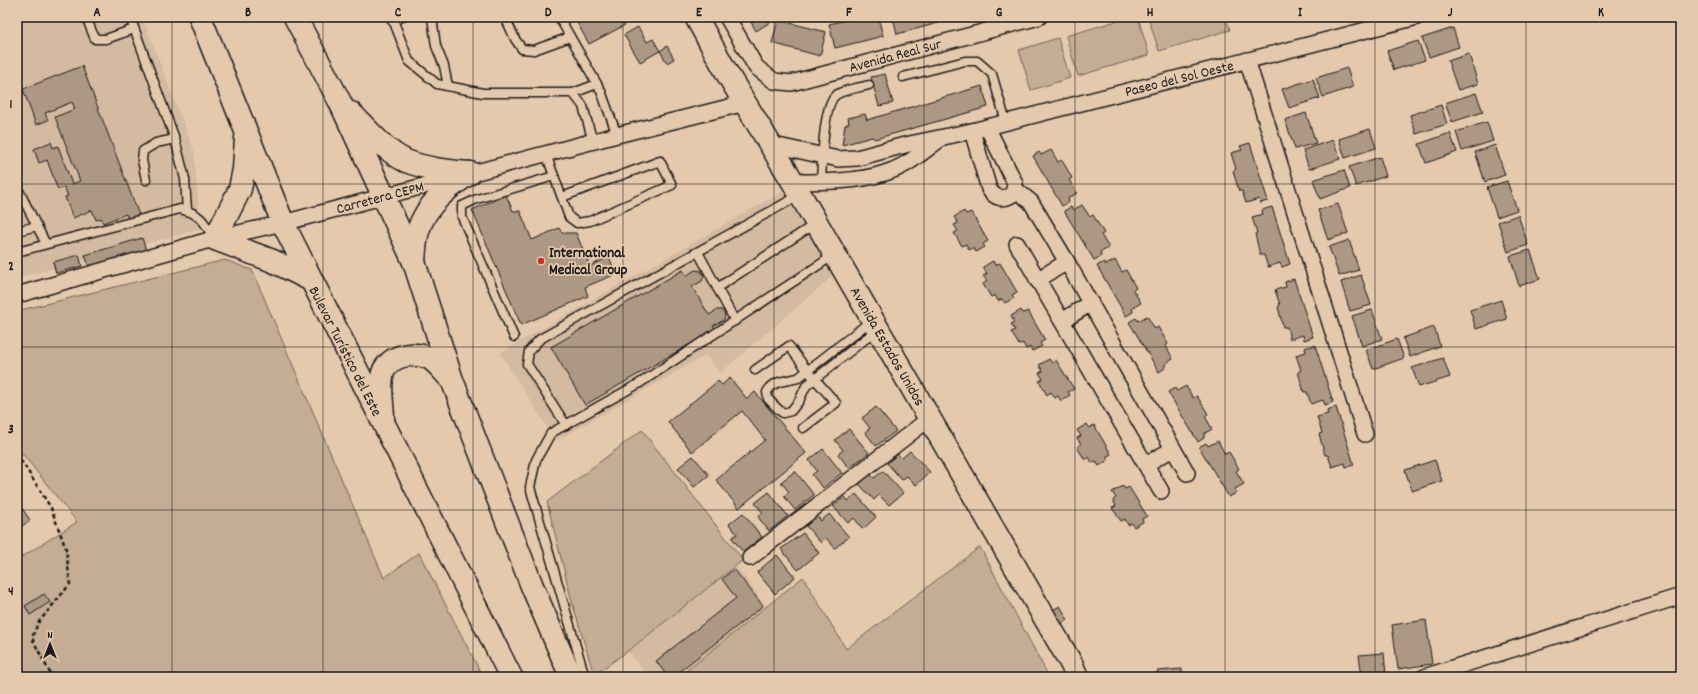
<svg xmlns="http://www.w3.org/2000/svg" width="1698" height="694" font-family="Dekko,sans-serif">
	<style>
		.built { fill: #d4baa0 }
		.green { fill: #c4ad94; stroke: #706458 }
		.building { fill: #ad9884; stroke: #1c1c1c }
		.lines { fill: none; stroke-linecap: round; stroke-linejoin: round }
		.lane-casing { stroke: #1c1c1c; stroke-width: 11 }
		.street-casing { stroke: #1c1c1c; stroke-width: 18 }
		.secondary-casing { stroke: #1c1c1c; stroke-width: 25 }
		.highway-casing { stroke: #1c1c1c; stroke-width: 25 }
		.path { stroke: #1c1c1c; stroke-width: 2.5; stroke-dasharray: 4 3; stroke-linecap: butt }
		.lane { stroke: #e5c9ac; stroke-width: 8 }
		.street { stroke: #e5c9ac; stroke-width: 15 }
		.secondary { stroke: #e5c9ac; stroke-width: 22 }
		.highway { stroke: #e5c9ac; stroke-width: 22 }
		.grid { fill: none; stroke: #1c1c1c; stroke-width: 1; stroke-opacity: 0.55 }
		.poi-dot { fill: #c8321e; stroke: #e5c9ac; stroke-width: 1.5 }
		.labels { text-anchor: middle; stroke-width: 3.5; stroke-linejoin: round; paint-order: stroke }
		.street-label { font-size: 15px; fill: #1c1c1c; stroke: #e5c9ac }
		.poi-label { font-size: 15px; font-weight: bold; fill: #1c1c1c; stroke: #e5c9ac; text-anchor: start }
		.neatline { fill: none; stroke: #1c1c1c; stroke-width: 1.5 }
		.grid-label { font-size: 13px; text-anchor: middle; font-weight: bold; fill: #1c1c1c }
	</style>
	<rect width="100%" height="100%" fill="#e5c9ac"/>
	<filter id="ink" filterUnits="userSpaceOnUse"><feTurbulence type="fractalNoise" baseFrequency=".025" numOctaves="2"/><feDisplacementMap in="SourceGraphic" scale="8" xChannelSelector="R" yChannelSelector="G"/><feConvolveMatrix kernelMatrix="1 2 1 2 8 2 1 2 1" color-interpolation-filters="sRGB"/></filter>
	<g filter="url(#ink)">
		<g class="built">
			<polygon points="17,17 142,17 194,150 200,229 17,278"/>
			<polygon points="787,189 839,271 720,373 706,355 556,441 500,353"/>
			<polygon points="735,565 766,606 679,677 649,677 628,651"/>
		</g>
		<g class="green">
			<polygon points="1130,17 1138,17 1149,55 1078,76 1066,36"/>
			<polygon points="1148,17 1226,17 1230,30 1159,51"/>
			<polygon points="1058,38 1070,78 1031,90 1019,50"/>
			<polygon points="225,260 252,270 384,578 419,553 483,677 17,677 17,560 77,522 17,447 17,311"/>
			<polygon points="642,430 743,560 628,651 594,675 572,602 547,502"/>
			<polygon points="980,547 1049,677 679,677 803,577 846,649"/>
		</g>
		<g class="building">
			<polygon points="574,17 620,17 625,25 589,44"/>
			<polygon points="748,17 776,17 777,18 756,31"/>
			<polygon points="860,17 878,17 883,36 835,48 829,24"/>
			<polygon points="893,17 961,17 897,34"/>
			<polygon points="778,20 826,32 820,56 772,43"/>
			<polygon points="638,27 647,42 653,39 660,51 640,62 624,35"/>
			<polygon points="1453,28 1459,47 1429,57 1422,38"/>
			<polygon points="1418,41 1425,60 1394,70 1387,51"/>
			<polygon points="667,46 674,59 667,63 660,51"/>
			<polygon points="1469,54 1478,84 1458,90 1448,61"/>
			<polygon points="82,66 139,215 128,219 126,214 103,223 101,218 96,220 92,210 73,218 65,197 68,196 64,187 58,190 47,160 39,163 34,149 51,142 53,148 58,146 72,184 80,181 55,117 75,109 72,102 45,113 48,120 36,125 23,89"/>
			<polygon points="1347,68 1353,87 1323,97 1316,78"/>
			<polygon points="885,74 893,103 879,106 871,77"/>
			<polygon points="1313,79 1320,98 1289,108 1282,89"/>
			<polygon points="982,86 988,107 875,139 872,137 842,145 845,125 849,123 848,118 865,114 867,120"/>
			<polygon points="1476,93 1483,112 1452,122 1445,103"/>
			<polygon points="1441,105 1447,124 1416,134 1410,115"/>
			<polygon points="1306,113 1316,143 1295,149 1285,120"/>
			<polygon points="1487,122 1493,141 1462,151 1456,132"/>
			<polygon points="1370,129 1376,148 1345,158 1339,139"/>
			<polygon points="1450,133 1457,152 1426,163 1419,144"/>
			<polygon points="1333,140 1340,159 1309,169 1303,150"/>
			<polygon points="1250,143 1268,201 1260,203 1259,199 1246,203 1242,191 1239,191 1233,171 1236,169 1231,153 1242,150 1240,146"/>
			<polygon points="1495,145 1505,175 1485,182 1475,152"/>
			<polygon points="1051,150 1058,162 1062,160 1072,178 1069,180 1077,193 1068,198 1069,202 1062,206 1033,156 1039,152 1041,155"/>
			<polygon points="1380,157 1386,176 1356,186 1349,167"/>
			<polygon points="1344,170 1350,188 1320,199 1313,180"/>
			<polygon points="1507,181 1517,210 1497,217 1487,187"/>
			<polygon points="506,195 513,211 520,211 532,240 559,228 562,233 576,233 590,266 609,257 616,274 585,287 588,296 521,325 472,210"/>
			<polygon points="1338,204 1348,233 1328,240 1318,210"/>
			<polygon points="1082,205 1090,217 1093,215 1104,233 1101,235 1109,248 1100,252 1101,256 1094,260 1064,211 1071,207 1073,210"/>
			<polygon points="1272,207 1290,264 1282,267 1280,263 1268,267 1264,255 1260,255 1255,234 1257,233 1252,217 1263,214 1262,210"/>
			<polygon points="964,211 966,214 971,212 988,241 983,244 985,247 976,252 973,248 969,250 966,244 962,246 954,233 958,231 954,225 958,223 954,217"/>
			<polygon points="1518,215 1528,245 1508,252 1498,222"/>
			<polygon points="142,238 146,250 89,267 85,255"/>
			<polygon points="1349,240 1359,270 1339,276 1329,247"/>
			<polygon points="1530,250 1540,279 1519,286 1510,256"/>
			<polygon points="79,255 82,266 56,273 53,262"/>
			<polygon points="1115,260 1122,272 1126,270 1136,288 1133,290 1141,303 1132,308 1133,312 1126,316 1097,266 1104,262 1106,265"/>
			<polygon points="993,261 995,265 1000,263 1017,292 1012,295 1014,298 1005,303 1002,299 998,301 995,295 991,297 983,284 987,281 983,276 987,274 983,267"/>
			<polygon points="683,270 686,276 695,270 701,271 704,276 702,281 692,287 709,315 717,310 722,310 725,315 724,320 713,326 716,329 585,405 551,347"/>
			<polygon points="1361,275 1371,305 1350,311 1341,282"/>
			<polygon points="1294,279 1313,337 1304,340 1303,335 1290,339 1287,327 1283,327 1278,307 1280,305 1275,290 1286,287 1285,282"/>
			<polygon points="1501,300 1507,319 1476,329 1470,310"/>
			<polygon points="1021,310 1023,313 1028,311 1045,340 1040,343 1042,346 1032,351 1030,347 1026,349 1023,343 1019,345 1011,332 1015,330 1011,324 1014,322 1011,316"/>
			<polygon points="1372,310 1382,339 1362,346 1352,316"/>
			<polygon points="1147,316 1155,329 1158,327 1168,344 1166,346 1173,359 1165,364 1165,368 1159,372 1129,322 1136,318 1138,321"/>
			<polygon points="1434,327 1440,346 1410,357 1403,338"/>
			<polygon points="1397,339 1404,358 1373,369 1366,350"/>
			<polygon points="1315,345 1333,402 1325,405 1323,400 1311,404 1307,392 1304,392 1298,372 1301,370 1296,355 1306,352 1305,348"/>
			<polygon points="1443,358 1450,377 1419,387 1412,368"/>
			<polygon points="1049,359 1052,363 1056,360 1074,389 1068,392 1070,395 1061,401 1058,396 1055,398 1051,392 1047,395 1039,381 1043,379 1039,373 1043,371 1039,365"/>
			<polygon points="730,378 747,399 755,392 806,453 739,508 716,480 765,440 742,411 692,452 668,422 718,381 722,385"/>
			<polygon points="1186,386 1193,398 1197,396 1208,414 1205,416 1212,429 1204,434 1204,438 1198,442 1168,392 1175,388 1177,391"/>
			<polygon points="876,407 896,431 876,446 865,432 870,428 862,418"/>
			<polygon points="1336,407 1354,465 1346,467 1345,463 1332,467 1328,455 1325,455 1319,434 1322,433 1317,417 1328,414 1327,410"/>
			<polygon points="1087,424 1089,428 1094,425 1111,454 1106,457 1108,460 1099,466 1096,461 1092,463 1089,457 1085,460 1077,447 1081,444 1077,438 1081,436 1077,430"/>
			<polygon points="849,429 869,453 849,468 838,454 843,450 835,440"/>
			<polygon points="1218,441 1225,454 1229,452 1239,469 1236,471 1244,484 1235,489 1236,493 1229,497 1199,447 1206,443 1208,446"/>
			<polygon points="823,449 842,473 823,488 812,475 817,471 809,460"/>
			<polygon points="910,451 930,472 916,485 907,476 902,480 887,463 898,454 902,458"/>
			<polygon points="693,456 709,475 694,487 678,468"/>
			<polygon points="1435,460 1442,481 1412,491 1405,470"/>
			<polygon points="795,471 814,495 795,510 784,496 789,492 781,482"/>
			<polygon points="883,471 903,493 889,505 879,495 874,500 859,484 870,474 874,478"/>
			<polygon points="1123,486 1125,489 1129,487 1147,516 1142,519 1143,522 1134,527 1132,523 1128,525 1125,519 1121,521 1112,508 1116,506 1113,500 1116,498 1112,492"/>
			<polygon points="769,492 788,516 769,531 758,517 763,513 755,503"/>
			<polygon points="856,494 876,517 863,529 854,518 848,523 833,506 845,497 848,501"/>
			<polygon points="19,504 30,520 17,530 17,506"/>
			<polygon points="743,513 762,537 743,552 732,538 737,534 729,524"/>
			<polygon points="829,514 849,537 835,548 826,538 821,543 806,526 817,516 821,521"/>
			<polygon points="803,533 819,553 798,570 781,549"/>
			<polygon points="777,555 795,577 775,594 757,572"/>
			<polygon points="734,569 763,606 672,677 668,677 656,661 736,598 722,579"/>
			<polygon points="44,594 50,602 30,615 25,606"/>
			<polygon points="1060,606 1068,620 1060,624 1052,610"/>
			<polygon points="1426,620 1432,664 1398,669 1392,625"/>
			<polygon points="1384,653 1386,675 1362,677 1359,655"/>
			<polygon points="1182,669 1182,677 1158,677 1157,671"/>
		</g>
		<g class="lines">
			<g class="lane-casing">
				<g id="lane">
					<polyline points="86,17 95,39 106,39 134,29"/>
					<polyline points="130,17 175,139 185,179 187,211"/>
					<polyline points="392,17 409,61 437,84 483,93 573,93 597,84"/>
					<polyline points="432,17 436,46 444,66 448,86"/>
					<polyline points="505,17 515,39 522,49 534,50 570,37"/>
					<polyline points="559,17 601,91 617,135"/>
					<polyline points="392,21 402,17"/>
					<polyline points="903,77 965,61 977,61 992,74 1006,122"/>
					<polyline points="573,93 583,106 593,142"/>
					<polyline points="546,154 569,217 577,223 590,221 672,185 660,161 562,197"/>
					<polyline points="146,180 142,160 143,151 156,143 175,139"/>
					<path d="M821,182C822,166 823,103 836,95C845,89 859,88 869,85"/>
					<polyline points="17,187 46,244"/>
					<polyline points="17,231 37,226"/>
					<path d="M17,252L180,209C200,213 205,222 213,238"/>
					<polyline points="698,252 735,321"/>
					<polyline points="717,288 815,224"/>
					<polyline points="872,320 798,378 779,382 771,386 767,392 768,399 779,410 783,413 791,411 799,401 806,386 878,329"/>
					<polyline points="514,337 462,217 462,206 477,199 554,176"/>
					<polyline points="755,370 789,346 807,370 836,403 803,428"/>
					<polyline points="566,425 527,364 529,351 540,339 800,195"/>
					<polyline points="585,677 530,487 536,460 551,433 640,383 834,255"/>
				</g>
			</g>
			<g class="street-casing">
				<g id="street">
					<polyline points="727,17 756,67 774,81 791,83 1039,17"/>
					<polyline points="1247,60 1365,434"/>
					<path d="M972,131L989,189C995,199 1004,200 1013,194L1015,183L987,127"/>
					<polyline points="769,144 838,159 857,158 905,145 972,131 1417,17"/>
					<path d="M793,182C822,182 858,182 885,173C906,167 923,152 940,139"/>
					<polyline points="1015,189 1031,202 1067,262 1187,473"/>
					<polyline points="1017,244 1161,491"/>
					<polyline points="1037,280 1067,262"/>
					<polyline points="17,295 213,239 283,223 617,135 745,103"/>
					<polyline points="1062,321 1091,303"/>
					<polyline points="1146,464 1173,449"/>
					<polyline points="750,558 930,418"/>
					<polyline points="1424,677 1681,596"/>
				</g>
			</g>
			<g class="secondary-casing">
				<polyline id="secondary" points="696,17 728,75 793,182 1072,665 1077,677"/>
			</g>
			<g class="highway-casing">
				<g id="highway">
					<polyline points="200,17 283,223 511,677"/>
					<polyline points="295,17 340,102 414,262 452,380 532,586 571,677"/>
					<path d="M351,113C366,128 386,152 406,161C426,169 448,171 470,173"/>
					<polyline points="246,138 244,169 240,189 215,239 273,261 309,279"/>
					<path d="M414,262C415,252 415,241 418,231C426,204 448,188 470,173"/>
					<path d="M383,419C383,405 378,384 384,370C392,355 412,352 427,357C435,360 444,372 450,378"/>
				</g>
			</g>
			<polyline class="path" points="17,454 51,508 66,549 70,584 38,623 32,638 52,677"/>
			<use href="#lane" class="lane"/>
			<use href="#street" class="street"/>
			<use href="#secondary" class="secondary"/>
			<use href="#highway" class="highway"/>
		</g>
	</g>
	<path class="grid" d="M172,17V677M323,17V677M473,17V677M623,17V677M774,17V677M924,17V677M1075,17V677M1225,17V677M1375,17V677M1526,17V677M17,184H1681M17,347H1681M17,510H1681"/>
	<circle class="poi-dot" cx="541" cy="261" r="4"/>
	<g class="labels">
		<g class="street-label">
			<text transform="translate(895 55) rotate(-15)" y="5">Avenida Real Sur</text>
			<text transform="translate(1179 78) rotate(-14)" y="5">Paseo del Sol Oeste</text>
			<text transform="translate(380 197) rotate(-15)" y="5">Carretera CEPM</text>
			<text transform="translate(888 346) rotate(60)" y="5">Avenida Estados Unidos</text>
			<text transform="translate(346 351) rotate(63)" y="5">Bulevar Turístico del Este</text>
		</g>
		<g class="poi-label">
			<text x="549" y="257">International<tspan x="549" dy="17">Medical Group</tspan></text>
		</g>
	</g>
	<rect width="1698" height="694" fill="none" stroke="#e5c9ac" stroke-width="44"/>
	<g transform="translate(50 644)" stroke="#e5c9ac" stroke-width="3" paint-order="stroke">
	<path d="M0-3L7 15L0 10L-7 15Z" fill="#1c1c1c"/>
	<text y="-6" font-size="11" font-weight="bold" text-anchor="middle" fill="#1c1c1c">N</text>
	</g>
	<rect x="22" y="22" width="1654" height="650" class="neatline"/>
	<g class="grid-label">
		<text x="97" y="16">A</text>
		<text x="248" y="16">B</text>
		<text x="398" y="16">C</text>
		<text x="548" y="16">D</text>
		<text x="699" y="16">E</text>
		<text x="849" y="16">F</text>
		<text x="999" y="16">G</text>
		<text x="1150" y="16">H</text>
		<text x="1300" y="16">I</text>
		<text x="1450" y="16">J</text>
		<text x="1601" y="16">K</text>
		<text x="11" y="108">1</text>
		<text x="11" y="270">2</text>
		<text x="11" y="433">3</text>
		<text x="11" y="595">4</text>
	</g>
</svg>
